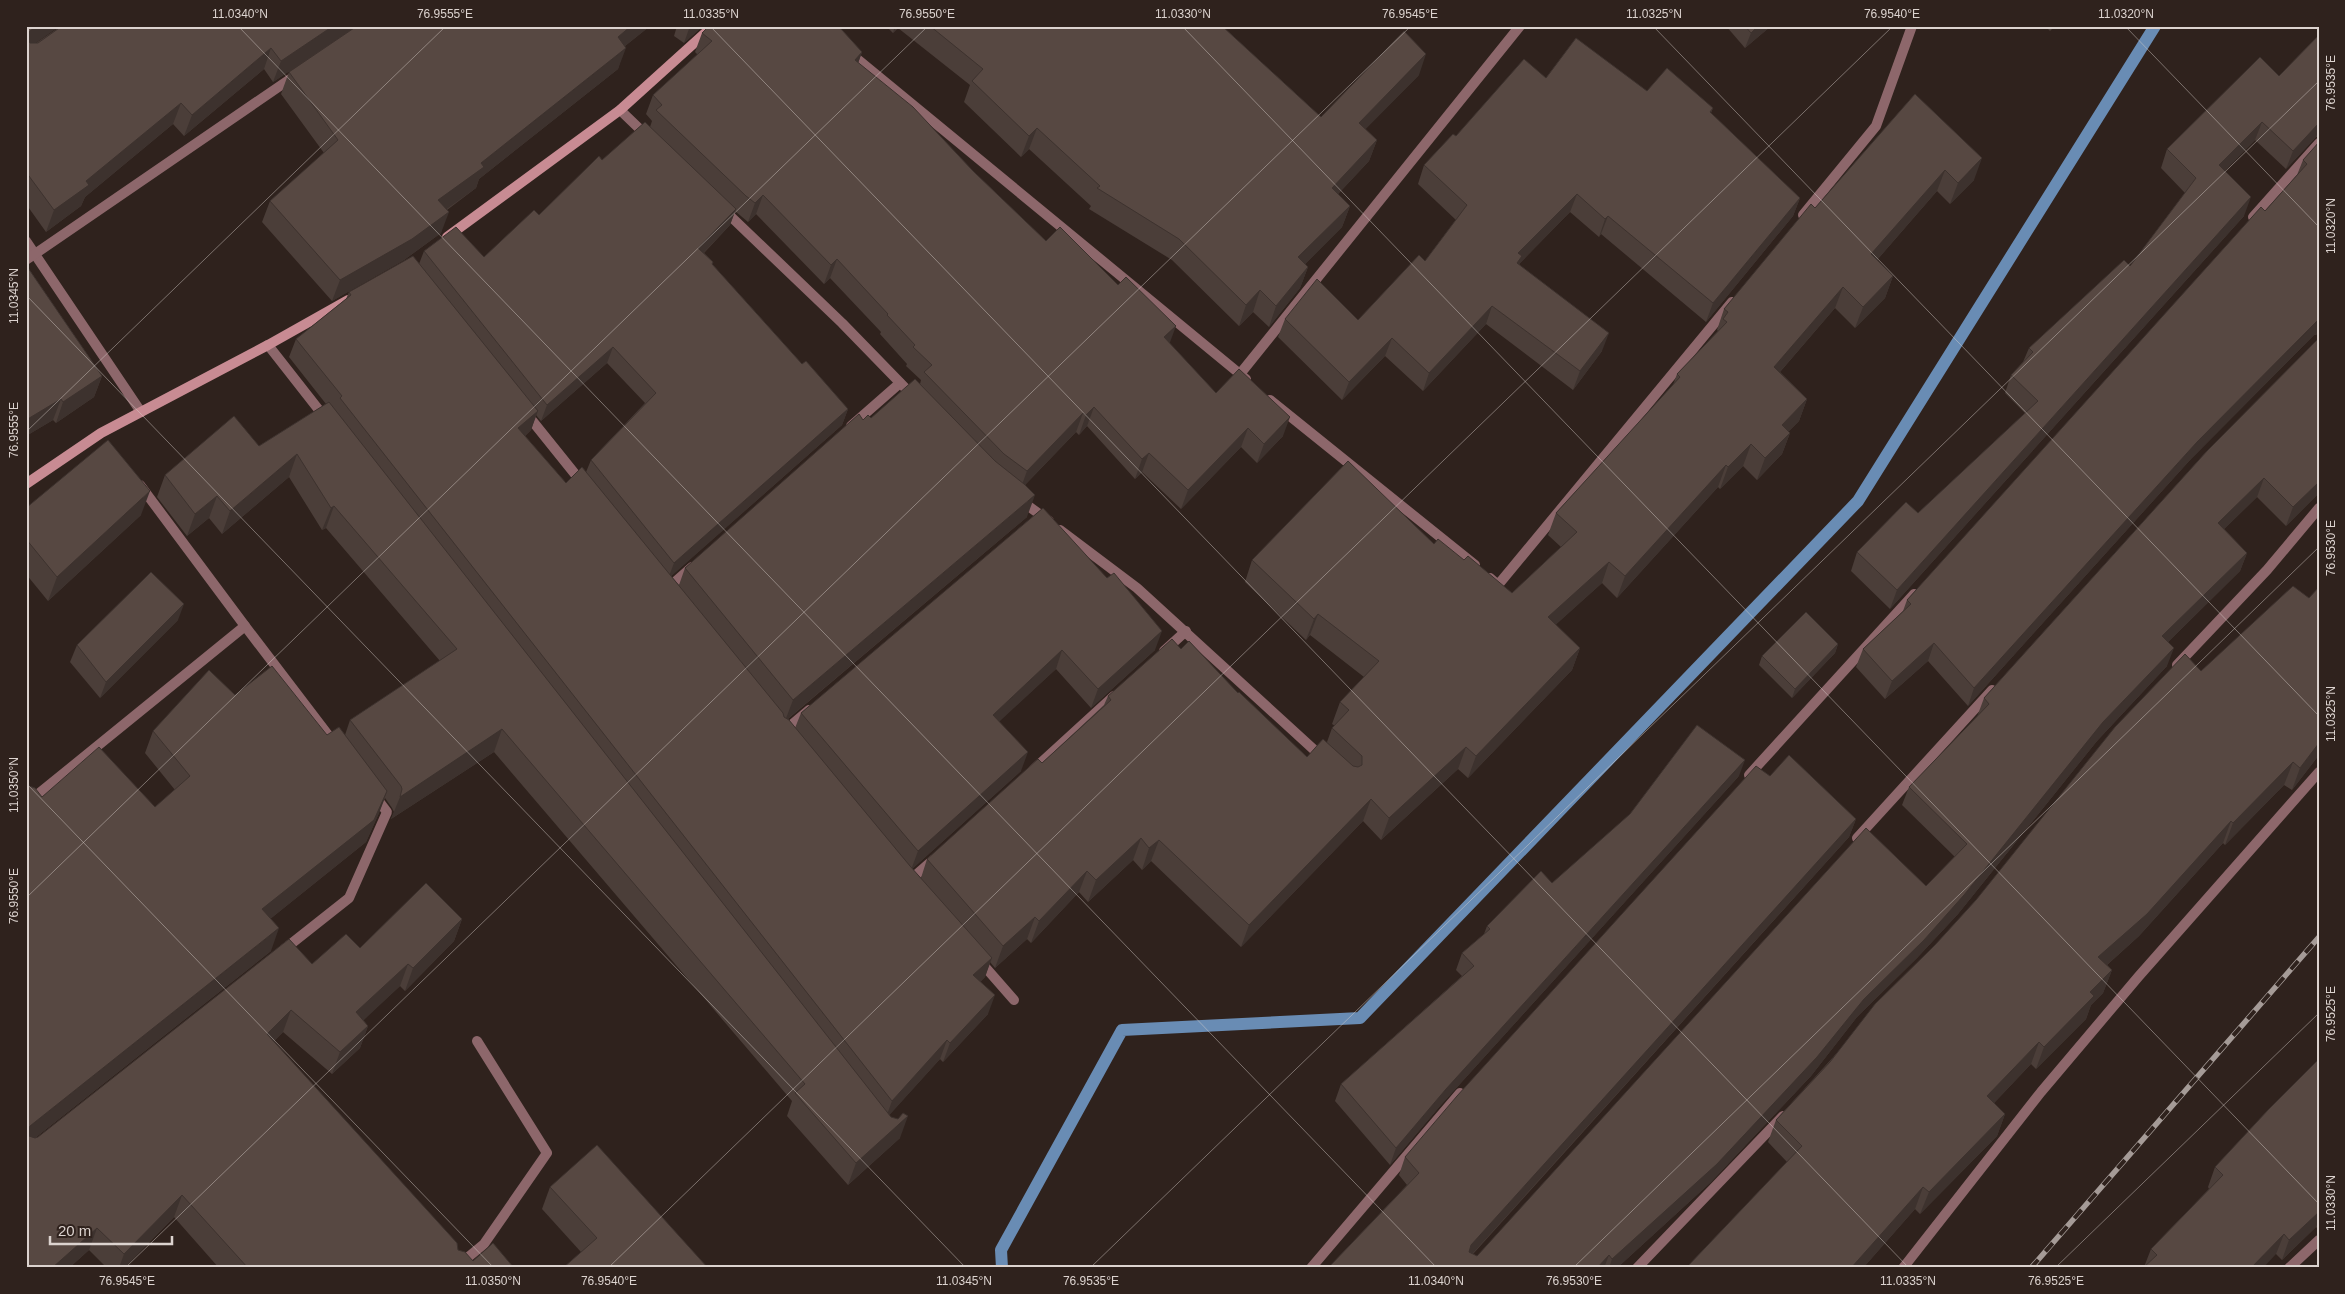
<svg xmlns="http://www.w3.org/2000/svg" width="2345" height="1294" font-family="Arial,sans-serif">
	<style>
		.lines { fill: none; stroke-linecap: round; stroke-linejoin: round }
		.stream { stroke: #698cb4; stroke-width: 12 }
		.lane { stroke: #8d676b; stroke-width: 10 }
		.street { stroke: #8d676b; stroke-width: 10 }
		.secondary { stroke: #c88b93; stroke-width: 10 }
		.rail-casing { stroke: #a59b97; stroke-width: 5.5 }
		.rail { stroke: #2f221d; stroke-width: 4; stroke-dasharray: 11; stroke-linecap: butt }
		.wall { fill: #4b3e39; fill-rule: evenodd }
		.shaded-wall { fill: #3d322e }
		.building { fill: #574842; stroke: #3d322e }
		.ticks { fill: none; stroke: #dcd3cf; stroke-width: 1; stroke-opacity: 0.45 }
		.neatline { fill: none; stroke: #dcd3cf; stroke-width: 2 }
		.ticks-label { font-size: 12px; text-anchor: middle; fill: #dcd3cf }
	</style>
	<rect width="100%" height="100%" fill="#2f221d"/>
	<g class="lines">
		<polyline class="stream" points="1002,1268 1001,1250 1122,1030 1360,1018 1858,501 2155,26"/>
		<g class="lane">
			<polyline points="2253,217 2319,143"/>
			<polyline points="2177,665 2267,570 2319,508"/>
			<polyline points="1749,775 1914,594"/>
			<polyline points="1857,838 1992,690"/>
			<polyline points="1311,1268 1460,1093"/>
			<polyline points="1637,1268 1783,1116"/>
		</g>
		<g class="street">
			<polyline points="850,53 1246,379"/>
			<polyline points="620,110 647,136"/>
			<polyline points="724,210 842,323 913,396"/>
			<polyline points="1803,215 1876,126 1912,26"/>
			<polyline points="26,241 141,412"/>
			<polyline points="26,260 296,75"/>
			<polyline points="268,345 326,419"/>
			<polyline points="1240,374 1520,26"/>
			<polyline points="1270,400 1475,565"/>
			<polyline points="526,413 583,484"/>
			<polyline points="851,426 900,383"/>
			<polyline points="1020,500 1049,521"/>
			<polyline points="1060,530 1137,588 1323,758"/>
			<polyline points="1490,578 1498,585 1732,302"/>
			<polyline points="667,589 692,567"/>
			<polyline points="245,626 335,744"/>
			<polyline points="1164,651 1186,631"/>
			<polyline points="783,732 809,710"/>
			<polyline points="1033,770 1114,696"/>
			<polyline points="26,804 245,626 140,485"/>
			<polyline points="909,881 933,860"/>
			<polyline points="282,951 349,898 387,812 375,796"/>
			<polyline points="979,960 1014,1000"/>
			<polyline points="455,1268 484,1244 547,1153 477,1041"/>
			<polyline points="1903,1268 2041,1092 2139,976 2319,772"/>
			<polyline points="2289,1268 2319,1240"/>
		</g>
		<g class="secondary">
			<polyline points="447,237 620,110 713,26"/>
			<polyline points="26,484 101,433 268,345 348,300"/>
		</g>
		<g class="rail-casing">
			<polyline id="rail" points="2031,1268 2319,937"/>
		</g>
		<use href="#rail" class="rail"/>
	</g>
	<g class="wall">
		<polygon points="26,26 36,43 61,26 650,26 625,46 618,69 479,179 476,188 447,210 441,233 404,260 332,301 262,222 270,201 324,153 281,94 289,72 323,49 273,82 264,69 184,136 173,124 85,197 81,206 46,232 26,204"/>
		<polygon points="677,26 703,26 684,43 674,36"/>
		<polygon points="886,26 1222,26 1321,117 1419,75 1365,129 1377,140 1369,161 1338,194 1350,206 1342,227 1305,264 1308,267 1300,288 1269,327 1253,312 1239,326 1172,260 1089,209 1091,206 1029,149 1021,157 964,102 970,85 898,28 893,33"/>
		<polygon points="1726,26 1771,26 1745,48"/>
		<polygon points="2045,26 2055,26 2050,31"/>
		<path d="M702,33L862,52L858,63L973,171L1046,241L1169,343L1216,393L1283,436L1257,463L1241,447L1181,509L1142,472L1135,479L1087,426L1079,435L1076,432L1025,485L1027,517L788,719L795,728L801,713L1043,508L1155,650L1091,708L1056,669L999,721L1021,771L912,869L921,878L927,859L1042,763L1104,705L1108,696L1181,649L1238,693L1307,757L1327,742L1332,728L1335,726L1332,724L1340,702L1364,677L1310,635L1306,640L1245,582L1252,560L1434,544L1464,560L1512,593L1561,547L1548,535L1556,513L1673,385L1677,374L1718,331L1717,330L1724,309L1815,208L1915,94L1974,180L1950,204L1937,191L1877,260L1893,276L1885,298L1855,328L1835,308L1780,372L1807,399L1799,421L1788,432L1790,433L1782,454L1757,480L1743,466L1720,489L1718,487L1617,598L1602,583L1555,625L1580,648L1572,670L1468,778L1458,769L1381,840L1363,821L1241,947L1151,861L1142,870L1133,860L1088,902L1079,892L1031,943L1027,939L995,968L990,962L985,977L980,982L988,1014L943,1062L940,1059L889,1115L900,1138L848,1185L787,1116L792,1101L494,752L391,819L394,812L392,808L385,798L379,813L366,842L270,919L271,951L35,1138L38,1137L312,964L360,948L462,919L454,941L405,991L400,986L363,1020L368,1026L360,1048L332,1074L283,1032L274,1041L458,1250L473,1261L514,1268H219L174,1217L124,1268H107L89,1250L69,1268H26L29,786L42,797L155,807L175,790L145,753L153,731L235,695L327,735H345L350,720L440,661L326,528L322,530L289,477L222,534L209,518L187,536L157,497L165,475L259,446L326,404L289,357L296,339L346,299L349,292L419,264L424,251L484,257L539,215L602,160L650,127L652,121L646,114L653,95L698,55L695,52ZM735,211L748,222L756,214L824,284L830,278L881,332L880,334L907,364L906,366L921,380L920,384L871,418L863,420L685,568L679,585L671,576L842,425L848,409L802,364L712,264L713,262L704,253L730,225ZM607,363L645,403L591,460L586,472L566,483L525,436L531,430L536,415L541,421Z"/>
		<polygon points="2319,35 2319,137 2316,137 2286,169 2255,140 2225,170 2244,216 1890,609 1851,571 1857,552 1918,513 2025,413 2005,393 2011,375 2023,362 2029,348 2130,266 2185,193 2161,168 2167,149 2279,76"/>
		<polygon points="1546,78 1647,91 1713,108 1711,113 1800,198 1793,216 1706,322 1601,234 1599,237 1570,212 1520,263 1519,265 1602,351 1573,390 1486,324 1423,391 1385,356 1342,400 1278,337 1285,319 1358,320 1425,261 1456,220 1418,184 1424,165 1456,136"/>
		<polygon points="2319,143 2319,334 2314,335 2190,460 1968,706 1928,661 1885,699 1856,667 1863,649 1903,611 1907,600 2265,211 2297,175 2303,160"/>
		<polygon points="26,265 102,376 94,397 56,423 53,420 26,436"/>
		<polygon points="2207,451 2319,493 2286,526 2257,497 2224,529 2247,553 2240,571 2168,642 2167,666 2097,741 1958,914 1917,958 1857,1017 1811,1076 1711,1182 1617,1268 1328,1268 1407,1185 1399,1175 1405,1157 1770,776 1856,819 1849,837 1473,1254 1477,1256 1926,886 1955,857 1902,805 1909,787 1977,717 1984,698"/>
		<polygon points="26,508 141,515 48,601 26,574"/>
		<polygon points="178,620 100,698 70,662 77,645"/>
		<polygon points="1838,644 1835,653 1792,698 1759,665 1762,656"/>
		<polygon points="2201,671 2319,755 2292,790 2284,785 2225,845 2223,843 2139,936 2107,965 2112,970 2103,993 2091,1005 2086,1019 2036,1069 2031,1064 1994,1103 2005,1114 1997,1136 1920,1214 1915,1209 1863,1268 1686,1268 1787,1162 1768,1142 1776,1120 1935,945"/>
		<polygon points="1739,776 1440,1106 1390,1165 1335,1101 1341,1084 1462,976 1456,970 1462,953 1484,934 1487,926 1552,883"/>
		<polygon points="2319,1059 2319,1230 2316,1227 2282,1260 2276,1254 2144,1267 2151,1249 2209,1189 2208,1187 2215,1167"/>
		<polygon points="550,1187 708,1268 581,1252 542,1209"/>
	</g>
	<g class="shaded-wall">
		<polygon points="37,26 60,26 26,50 26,39 30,31"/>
		<polygon points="333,26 357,26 273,82 281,61"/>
		<polygon points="631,26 650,26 610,58 618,37"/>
		<polygon points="690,26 703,26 684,43"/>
		<polygon points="895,26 898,26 893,33"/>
		<polygon points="1758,26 1771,26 1745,48 1751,33"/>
		<polygon points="271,48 264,69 184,136 192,115"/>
		<polygon points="626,48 618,69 479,179 476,188 430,221 438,200 481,163"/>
		<polygon points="862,52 855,72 855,60"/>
		<polygon points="1426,54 1419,75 1351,144 1359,123"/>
		<polygon points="181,103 173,124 85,197 81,206 46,232 54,210 86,181"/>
		<polygon points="2262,122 2255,140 2213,183 2219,165"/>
		<polygon points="2319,123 2319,130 2316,137 2286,169 2293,151"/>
		<polygon points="1037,128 1029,149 1021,157 1029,136"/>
		<polygon points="1377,140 1369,161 1324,209 1332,188"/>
		<polygon points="1982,158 1974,180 1950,204 1958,183"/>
		<polygon points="1945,170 1937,191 1863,276 1871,254"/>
		<polygon points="1577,194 1570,212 1520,263 1516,275 1518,253"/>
		<polygon points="763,195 756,214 748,222 755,203"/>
		<polygon points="2251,197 2244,216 1890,609 1897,590"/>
		<polygon points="1800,198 1793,216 1706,322 1713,303"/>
		<polygon points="1350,206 1342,227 1291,278 1298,257"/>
		<polygon points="736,209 730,225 693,264 698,248"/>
		<polygon points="449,212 441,233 404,260 332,301 340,280"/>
		<polygon points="1608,216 1601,234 1599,237 1605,219"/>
		<polygon points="837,259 830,278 824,284 831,265"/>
		<polygon points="1308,267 1300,288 1269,327 1276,306"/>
		<polygon points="1893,276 1885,298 1855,328 1863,307"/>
		<polygon points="1843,287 1835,308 1766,388 1774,367"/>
		<polygon points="1260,290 1253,312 1239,326 1246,305"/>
		<polygon points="1492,306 1486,324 1423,391 1429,373"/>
		<polygon points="2319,319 2319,330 2318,333 2314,335 2190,460 1968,706 1974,688 2197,442"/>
		<polygon points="1176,326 1169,345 1164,337"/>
		<polygon points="1609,333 1602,351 1573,390 1580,371"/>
		<polygon points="1392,338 1385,356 1342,400 1349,382"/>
		<polygon points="613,347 607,363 541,421 547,405"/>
		<polygon points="102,376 94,397 56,423 63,402"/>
		<polygon points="61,399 53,420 26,436 26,420"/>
		<polygon points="1807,399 1799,421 1774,447 1782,425"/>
		<polygon points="1094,407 1087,426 1079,435 1086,415"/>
		<polygon points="848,409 842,425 668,579 674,563"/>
		<polygon points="538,411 531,430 512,447 518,428"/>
		<polygon points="1083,413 1076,432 1020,490 1027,471"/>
		<polygon points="1290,417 1283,436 1257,463 1264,444"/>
		<polygon points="1248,428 1241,447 1181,509 1188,490"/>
		<polygon points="1790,433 1782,454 1757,480 1765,458"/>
		<polygon points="1751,444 1743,466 1720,489 1728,467"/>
		<polygon points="1149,453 1142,472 1135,479 1142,459"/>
		<polygon points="297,454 289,477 222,534 230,511"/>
		<polygon points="1726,465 1718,487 1617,598 1625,576"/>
		<polygon points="2264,478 2257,497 2211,542 2218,523"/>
		<polygon points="2319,482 2319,493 2286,526 2293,507"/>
		<polygon points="150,491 141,515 48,601 57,577"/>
		<polygon points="1035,495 1027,517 785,721 793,700"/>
		<polygon points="217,496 209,518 187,536 195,514"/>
		<polygon points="334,506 326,528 322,530 331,508"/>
		<polygon points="2247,553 2240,571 2156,654 2162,636"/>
		<polygon points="1609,562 1602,583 1540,639 1548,617"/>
		<polygon points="184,604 178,620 100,698 106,682"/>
		<polygon points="1318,614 1310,635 1306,640 1314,619"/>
		<polygon points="1162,631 1155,650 1091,708 1098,689"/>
		<polygon points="1934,643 1928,661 1885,699 1892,681"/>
		<polygon points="1838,644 1835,653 1792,698 1795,689"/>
		<polygon points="1580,648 1572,670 1468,778 1476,756"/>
		<polygon points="2174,648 2167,666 2097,741 1958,914 1917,958 1857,1017 1811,1076 1711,1182 1617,1268 1609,1268 1612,1259 2103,722"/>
		<polygon points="1062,650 1056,669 986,734 993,715"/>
		<polygon points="502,729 494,752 391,819 400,797"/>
		<polygon points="2319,743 2319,755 2292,790 2300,768"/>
		<polygon points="1466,747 1458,769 1381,840 1389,818"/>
		<polygon points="1028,752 1021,771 911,870 918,851"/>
		<polygon points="1745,760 1739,776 1440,1106 1390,1165 1396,1148 1446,1089"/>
		<polygon points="2293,762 2284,785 2225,845 2233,823"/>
		<polygon points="387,791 379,813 366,842 254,932 262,909"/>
		<polygon points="1371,799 1363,821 1241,947 1249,925"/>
		<polygon points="1856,819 1849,837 1464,1263 1471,1245"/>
		<polygon points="2231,821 2223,843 2139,936 2090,980 2098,957"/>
		<polygon points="1141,838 1133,860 1088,902 1096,880"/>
		<polygon points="1159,840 1151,861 1142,870 1149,848"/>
		<polygon points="1087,871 1079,892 1031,943 1039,921"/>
		<polygon points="1035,917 1027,939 995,968 1003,946"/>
		<polygon points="462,919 454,941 405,991 413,968"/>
		<polygon points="279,928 271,951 26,1145 26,1135 30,1126"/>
		<polygon points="992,958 985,977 967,994 973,975"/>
		<polygon points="408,964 400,986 348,1035 356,1012"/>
		<polygon points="2112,970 2103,993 2091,1005 2086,1019 2036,1069 2044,1047 2090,992"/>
		<polygon points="995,995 988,1014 943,1062 950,1043"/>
		<polygon points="291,1010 283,1032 259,1056 267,1034"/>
		<polygon points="368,1026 360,1048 332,1074 340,1052"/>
		<polygon points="947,1040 940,1059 885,1120 892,1101"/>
		<polygon points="2039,1042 2031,1064 1979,1119 1987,1096"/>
		<polygon points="2005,1114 1997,1136 1920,1214 1929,1192"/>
		<polygon points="908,1116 900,1138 848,1185 856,1163"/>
		<polygon points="1923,1187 1915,1209 1863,1268 1851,1268"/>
		<polygon points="182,1195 174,1217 124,1268 119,1268 124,1254"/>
		<polygon points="2319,1212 2319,1220 2316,1227 2282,1260 2289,1240"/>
		<polygon points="97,1228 89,1250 69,1268 52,1268"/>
		<polygon points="2284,1234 2276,1254 2263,1268 2251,1268"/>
		<polygon points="1609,1255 1604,1268 1597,1268"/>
	</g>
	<g class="building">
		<polygon points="26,26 37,26 30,31 27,37 30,43 38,43 62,26 333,26 281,61 271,48 192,115 181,103 86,181 89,185 54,210 26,172"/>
		<polygon points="357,26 631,26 618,37 626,48 481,163 484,167 438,200 449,212 412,239 340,280 270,201 338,140 289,72"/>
		<polygon points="709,26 837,26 842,30 862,52 855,60 913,107 973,171 1046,241 1060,227 1118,285 1126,277 1176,326 1164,337 1216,393 1239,369 1290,417 1264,444 1248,428 1188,490 1149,453 1142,459 1094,407 1086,415 1083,413 1027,471 1004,454 924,372 932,365 913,347 915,345 887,315 888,314 837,259 831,265 763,195 755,203 746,196 656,110 662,105 653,95 712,41 702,33"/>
		<polygon points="930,26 1222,26 1321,117 1404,31 1426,54 1359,123 1377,140 1332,188 1350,206 1298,257 1308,267 1276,306 1260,290 1246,305 1179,239 1097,188 1100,186 1037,128 1029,136 972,81 983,69"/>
		<polygon points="1745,26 1758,26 1751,33"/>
		<polygon points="2319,35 2319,123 2293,151 2262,122 2219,165 2251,197 1897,590 1857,552 1906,502 1918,513 2038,401 2011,375 2033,352 2029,348 2124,260 2130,266 2196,178 2167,149 2260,57 2279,76"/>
		<polygon points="1576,38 1647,91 1667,68 1713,108 1710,112 1800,198 1713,303 1608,216 1605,219 1577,194 1518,253 1522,256 1517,263 1609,333 1580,371 1492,306 1429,373 1392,338 1349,382 1285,319 1317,279 1358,320 1419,255 1425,261 1467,205 1424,165 1453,134 1456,136 1524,59 1546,78"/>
		<polygon points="1915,94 1982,158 1958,183 1945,170 1871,254 1893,276 1863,307 1843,287 1774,367 1807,399 1782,425 1790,433 1765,458 1751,444 1728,467 1726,465 1625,576 1609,562 1548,617 1580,648 1476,756 1466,747 1389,818 1371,799 1249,925 1159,840 1149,848 1141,838 1096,880 1087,871 1039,921 1035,917 1003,946 927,859 1038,759 1042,763 1111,700 1108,696 1172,639 1181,649 1189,641 1238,693 1239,692 1307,757 1323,739 1353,766 1358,767 1362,765 1362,756 1332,728 1349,710 1340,702 1379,661 1318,614 1314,619 1252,560 1348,461 1434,544 1438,539 1464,560 1468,556 1512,593 1577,532 1556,513 1680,377 1677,374 1727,322 1723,319 1728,312 1724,309 1811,204 1815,208"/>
		<polygon points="645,122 736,209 698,248 713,262 712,264 802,364 806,361 848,409 674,563 591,460 656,393 613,347 547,405 424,251 456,227 484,257 534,210 539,215 599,156 602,160"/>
		<polygon points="2319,142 2319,319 2197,442 1974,688 1934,643 1892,681 1863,649 1911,604 1907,600 2261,207 2265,211 2307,164 2303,160"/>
		<polygon points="413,256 538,411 518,428 566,483 582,467 783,713 784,717 789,720 910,866 992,958 973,975 995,995 950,1043 947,1040 892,1101 340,398 342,396 296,339 351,295 349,292"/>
		<polygon points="26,265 102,376 63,402 61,399 26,420"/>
		<polygon points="2319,338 2319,482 2293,507 2264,478 2218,523 2247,553 2162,636 2174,648 2103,722 1964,895 1924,940 1864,999 1817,1057 1717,1164 1612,1259 1609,1255 1597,1268 1328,1268 1419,1173 1405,1157 1457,1096 1756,766 1770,776 1789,755 1856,819 1471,1245 1469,1252 1477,1256 1866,828 1926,886 1967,844 1909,787 1989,704 1984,698 2207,451"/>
		<polygon points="915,379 995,461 1024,484 1035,495 793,700 685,568 859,414 863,420 868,415 871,418"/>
		<polygon points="329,402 891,1117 898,1119 903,1113 908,1116 856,1163 795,1093 805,1084 502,729 400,797 402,789 401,786 350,720 457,649 334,506 331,508 297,454 230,511 217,496 195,514 165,475 234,416 259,446"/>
		<polygon points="108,440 150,491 57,577 26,539 26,508"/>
		<polygon points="1043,508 1107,578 1114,573 1162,631 1098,689 1062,650 993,715 1028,752 918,851 801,713"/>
		<polygon points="151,572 184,604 106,682 77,645"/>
		<polygon points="2293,586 2309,598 2319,587 2319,743 2300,768 2293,762 2233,823 2231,821 2147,914 2098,957 2112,970 2090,992 2094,996 2044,1047 2039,1042 1987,1096 2005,1114 1929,1192 1923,1187 1851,1268 1686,1268 1802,1146 1776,1120 1830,1062 1875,1004 1935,945 1976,900 2115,727 2185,654 2201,671"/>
		<polygon points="1806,612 1838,644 1795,689 1762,656"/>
		<polygon points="272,666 327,735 339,727 387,791 374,820 262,909 279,928 30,1126 27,1132 29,1136 35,1138 38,1137 289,939 312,964 346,934 360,948 426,883 462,919 413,968 408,964 356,1012 368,1026 340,1052 291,1010 267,1034 457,1243 458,1250 465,1252 473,1261 493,1243 514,1268 248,1268 182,1195 124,1254 97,1228 52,1268 26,1268 26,779 28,781 29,786 35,788 42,797 99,747 155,807 190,776 153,731 209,670 235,695"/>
		<polygon points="1697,725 1745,760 1446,1089 1396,1148 1341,1084 1474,966 1462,953 1490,929 1487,926 1541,871 1552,883 1630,814"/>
		<polygon points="2319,1059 2319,1212 2289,1240 2284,1234 2251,1268 2143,1268 2157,1255 2151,1249 2223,1175 2215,1167 2268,1110"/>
		<polygon points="597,1145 708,1268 563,1268 597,1238 550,1187"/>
	</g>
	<path class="ticks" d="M238,26L1437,1268M710,26L1909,1268M1182,26L2319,1204M1653,26L2319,716M2125,26L2319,227M26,295L966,1268M26,432L446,26M26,783L494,1268M26,898L928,26M125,1268L1411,26M608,1268L1893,26M1090,1268L2319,81M1573,1268L2319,547M2055,1268L2319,1013"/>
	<rect width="2345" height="1294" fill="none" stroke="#2f221d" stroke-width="55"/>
	<path d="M50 1236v8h122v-8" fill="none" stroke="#dcd3cf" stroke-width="2.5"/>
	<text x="58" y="1236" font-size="15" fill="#dcd3cf" stroke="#2f221d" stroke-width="4" paint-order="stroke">20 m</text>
	<rect x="28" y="28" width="2290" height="1238" class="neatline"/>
	<g class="ticks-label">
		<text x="240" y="18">11.0340°N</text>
		<text x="445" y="18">76.9555°E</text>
		<text x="711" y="18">11.0335°N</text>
		<text x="927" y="18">76.9550°E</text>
		<text x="1183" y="18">11.0330°N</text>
		<text x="1410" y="18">76.9545°E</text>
		<text x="1654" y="18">11.0325°N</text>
		<text x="1892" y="18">76.9540°E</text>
		<text x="2126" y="18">11.0320°N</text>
		<text transform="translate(2331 83) rotate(-90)" y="4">76.9535°E</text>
		<text transform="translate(2331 226) rotate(-90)" y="4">11.0320°N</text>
		<text transform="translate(14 296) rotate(-90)" y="4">11.0345°N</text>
		<text transform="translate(14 430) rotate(-90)" y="4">76.9555°E</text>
		<text transform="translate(2331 548) rotate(-90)" y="4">76.9530°E</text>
		<text transform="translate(2331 714) rotate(-90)" y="4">11.0325°N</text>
		<text transform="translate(14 785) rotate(-90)" y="4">11.0350°N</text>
		<text transform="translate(14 896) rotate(-90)" y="4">76.9550°E</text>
		<text transform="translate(2331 1014) rotate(-90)" y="4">76.9525°E</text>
		<text transform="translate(2331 1203) rotate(-90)" y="4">11.0330°N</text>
		<text x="127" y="1285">76.9545°E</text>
		<text x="493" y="1285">11.0350°N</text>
		<text x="609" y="1285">76.9540°E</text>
		<text x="964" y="1285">11.0345°N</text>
		<text x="1091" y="1285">76.9535°E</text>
		<text x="1436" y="1285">11.0340°N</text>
		<text x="1574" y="1285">76.9530°E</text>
		<text x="1908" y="1285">11.0335°N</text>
		<text x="2056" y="1285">76.9525°E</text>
	</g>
</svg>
